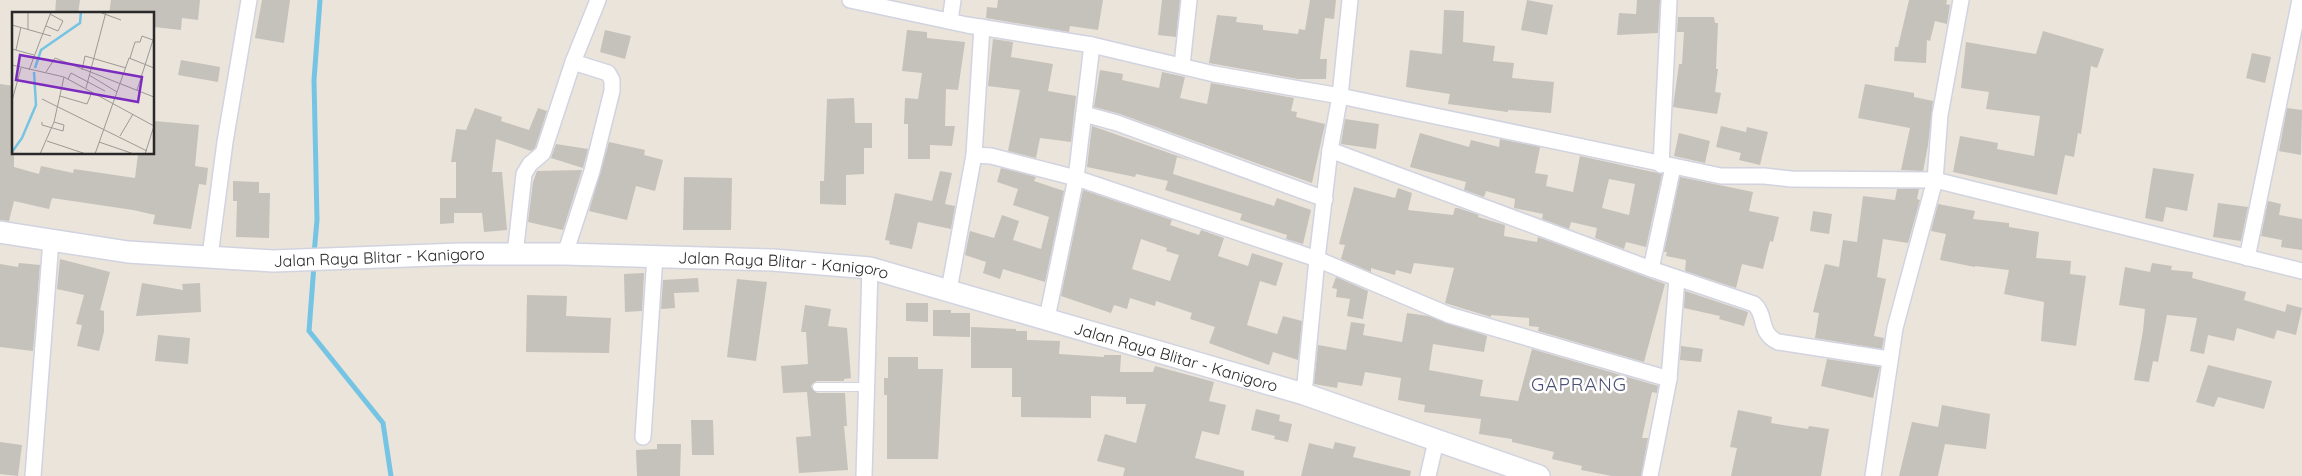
<svg xmlns="http://www.w3.org/2000/svg" width="2302" height="476" font-family="Quicksand,sans-serif">
	<style>
		.lines { fill: none; stroke-linecap: round; stroke-linejoin: round }
		.stream { stroke: #76c4e4; stroke-width: 5 }
		.building { fill: #c5c1bb; fill-rule: evenodd }
		.lane-casing { stroke: #d1d3e0; stroke-width: 10 }
		.street-casing { stroke: #d1d3e0; stroke-width: 18 }
		.secondary-casing { stroke: #d1d3e0; stroke-width: 24 }
		.lane { stroke: #fff; stroke-width: 8 }
		.street { stroke: #fff; stroke-width: 15 }
		.secondary { stroke: #fff; stroke-width: 21 }
		.labels { text-anchor: middle; stroke-width: 5; stroke-linejoin: round; paint-order: stroke }
		.street-label { font-size: 16px; fill: #292929; stroke: #fff }
		.quarter-label { font-size: 19px; letter-spacing: 1px; fill: #4d5375; stroke: #fff }
		.inset-river { fill: none; stroke: #76c4e4; stroke-width: 2.5 }
		.inset-road { fill: none; stroke: #9d9994; stroke-width: 1 }
		.view { fill: #7b2cbf; fill-opacity: 0.15; stroke: #7b2cbf; stroke-width: 2.5 }
		.inset-edge { fill: none; stroke: #292929; stroke-width: 2.5 }
	</style>
	<rect width="100%" height="100%" fill="#eae4db"/>
	<g class="lines">
		<g class="stream">
			<polyline points="314,254 317,220 314,80 320,0"/>
			<polyline points="314,265 309,331 383,423 391,476"/>
		</g>
	</g>
	<g class="building">
		<polygon points="56,0 80,0 78,14 55,14"/>
		<polygon points="111,0 200,0 198,20 182,18 181,30 154,27 154,14 109,14"/>
		<polygon points="262,0 290,0 284,43 255,38"/>
		<polygon points="998,0 1103,0 1098,30 1070,26 1069,32 986,18 987,7 997,8"/>
		<polygon points="1162,0 1180,0 1176,37 1158,35"/>
		<polygon points="1310,0 1336,0 1334,19 1325,18 1320,59 1327,59 1326,79 1298,79 1209,63 1217,15 1237,17 1236,22 1263,25 1263,30 1298,34 1299,29 1305,30"/>
		<polygon points="1527,0 1553,5 1547,35 1521,30"/>
		<polygon points="1637,0 1660,0 1658,33 1617,35 1619,13 1636,14"/>
		<polygon points="1909,0 1947,0 1946,4 1950,5 1947,24 1935,21 1930,41 1927,40 1926,63 1894,61 1895,47 1898,47"/>
		<polygon points="1444,10 1464,11 1463,42 1495,46 1493,61 1514,63 1512,78 1554,82 1551,113 1508,110 1508,112 1448,104 1450,94 1406,87 1410,50 1442,54"/>
		<polygon points="1678,17 1714,17 1715,23 1718,23 1716,69 1718,69 1715,92 1721,93 1717,114 1673,107 1679,64 1682,64 1684,32 1677,32"/>
		<polygon points="605,30 631,36 625,59 600,52"/>
		<polygon points="907,30 927,32 927,38 965,42 958,90 946,89 945,126 955,126 952,146 930,145 930,159 908,159 908,124 904,124 905,98 918,99 922,73 902,71"/>
		<polygon points="2043,31 2104,49 2097,68 2091,66 2081,134 2078,133 2074,157 2065,155 2057,195 1953,172 1960,136 1998,143 1997,149 2034,156 2040,116 1986,109 1989,92 1961,88 1966,42 2036,54"/>
		<polygon points="993,39 1013,42 1011,57 1053,64 1048,91 1076,96 1071,142 1040,138 1036,158 1008,151 1020,90 988,86"/>
		<polygon points="2252,53 2271,57 2265,83 2246,78"/>
		<polygon points="181,60 220,67 218,82 178,75"/>
		<polygon points="1100,70 1123,74 1122,80 1159,88 1162,72 1185,77 1180,98 1207,104 1211,83 1294,98 1291,111 1297,112 1296,117 1325,124 1312,183 1120,114 1094,107"/>
		<polygon points="0,84 14,86 14,167 39,174 41,166 73,173 74,169 135,178 138,154 154,154 154,121 199,125 195,166 208,168 206,185 199,184 191,229 153,224 155,215 133,210 52,198 49,209 14,201 9,221 0,220"/>
		<polygon points="1865,84 1914,93 1914,97 1933,101 1928,145 1923,171 1901,170 1910,128 1858,118"/>
		<polygon points="854,98 855,123 872,123 872,148 864,148 864,174 846,175 846,205 820,204 820,181 824,181 827,99"/>
		<polygon points="475,108 502,117 501,121 529,130 538,108 547,111 535,148 531,151 496,139 492,172 502,172 507,230 484,232 482,213 454,213 454,223 440,224 440,198 456,198 456,162 451,162 456,129 466,130"/>
		<polygon points="2287,108 2302,110 2301,155 2279,151"/>
		<polygon points="1345,119 1379,124 1376,149 1341,144"/>
		<polygon points="1092,126 1192,161 1177,157 1173,174 1274,206 1277,198 1311,210 1303,244 1286,239 1287,235 1240,220 1242,214 1165,190 1168,181 1136,174 1135,177 1087,167"/>
		<polygon points="1721,126 1746,132 1747,127 1768,132 1760,165 1739,160 1741,153 1716,147"/>
		<path d="M1420,133L1469,147L1471,140L1499,147L1500,139L1540,147L1535,173L1548,175L1546,186L1573,192L1580,156L1662,174L1646,247L1626,242L1624,249L1595,238L1597,228L1571,222L1569,229L1542,219L1543,214L1514,208L1515,199L1486,191L1484,197L1464,190L1466,182L1410,167ZM1609,179L1635,184L1629,215L1602,208Z"/>
		<polygon points="1679,133 1710,141 1705,163 1674,156"/>
		<polygon points="609,142 645,150 644,155 663,160 655,191 636,186 627,220 589,211"/>
		<polygon points="556,144 588,149 583,168 551,158"/>
		<polygon points="1001,168 1036,177 1034,181 1064,191 1045,282 1003,269 1000,279 983,273 986,262 965,255 970,231 994,238 1002,215 1019,221 1013,240 1041,249 1049,217 1013,205 1018,189 997,182"/>
		<polygon points="2153,168 2194,174 2187,211 2166,207 2163,222 2145,218"/>
		<polygon points="582,170 563,230 528,222 533,182 537,171"/>
		<polygon points="940,171 952,173 945,204 955,206 951,229 918,222 912,249 889,244 890,241 885,240 895,193 932,201"/>
		<polygon points="684,177 732,178 731,230 683,230"/>
		<polygon points="1680,177 1753,192 1749,211 1779,217 1773,242 1770,241 1763,269 1742,264 1736,288 1685,271 1686,260 1666,256 1667,252 1664,252"/>
		<polygon points="233,181 259,182 259,193 270,193 269,238 236,237 237,201 233,201"/>
		<polygon points="1354,187 1395,198 1398,188 1412,193 1408,210 1453,215 1455,208 1458,208 1479,215 1478,217 1505,225 1504,236 1537,242 1538,237 1665,284 1644,362 1538,331 1539,327 1529,326 1529,318 1491,315 1491,317 1445,303 1454,268 1414,263 1411,274 1396,270 1395,275 1371,268 1371,272 1341,259 1345,245 1339,244"/>
		<polygon points="1897,189 1919,189 1917,199 1920,200 1908,243 1883,239 1877,277 1886,279 1874,336 1884,338 1882,349 1815,338 1819,313 1813,312 1825,264 1839,267 1843,240 1857,242 1863,196 1895,200"/>
		<path d="M1083,190L1172,220L1170,225L1199,235L1201,230L1224,238L1218,256L1248,266L1252,253L1283,263L1276,286L1260,281L1247,325L1277,334L1283,316L1302,321L1298,360L1273,352L1269,365L1209,343L1215,327L1190,319L1192,313L1156,301L1155,306L1130,298L1127,309L1114,305L1111,313L1061,296ZM1141,239L1167,248L1166,251L1179,255L1170,281L1132,269Z"/>
		<polygon points="2268,201 2281,204 2279,215 2302,219 2302,250 2281,247 2282,240 2261,236"/>
		<polygon points="2218,203 2248,207 2241,241 2213,237"/>
		<polygon points="1938,204 1975,211 1973,219 2009,223 2009,227 2039,232 2036,258 2071,261 2070,274 2086,276 2076,346 2041,341 2044,302 2004,294 2009,270 1975,266 1975,267 1940,260 1946,234 1931,231"/>
		<polygon points="1813,211 1832,214 1829,234 1810,231"/>
		<polygon points="60,259 110,272 100,310 104,311 104,332 99,351 77,346 82,325 76,324 84,295 57,289"/>
		<polygon points="19,263 40,265 33,351 0,347 0,264 18,267"/>
		<polygon points="2152,263 2172,266 2171,270 2193,272 2192,278 2246,292 2244,300 2285,312 2287,304 2302,308 2296,335 2277,330 2274,339 2237,328 2234,341 2208,335 2204,354 2190,351 2197,318 2167,315 2158,362 2153,361 2149,382 2134,380 2143,331 2145,309 2119,305 2125,267 2150,272"/>
		<polygon points="644,273 642,311 625,312 624,274"/>
		<polygon points="1336,277 1368,291 1363,319 1347,316 1350,299 1336,297 1337,289 1332,288"/>
		<polygon points="698,278 699,292 674,293 675,308 661,309 663,280"/>
		<polygon points="737,279 767,282 756,361 727,357"/>
		<polygon points="142,283 183,290 182,284 200,283 201,312 136,316"/>
		<polygon points="1685,291 1748,312 1744,326 1719,319 1720,316 1684,308"/>
		<polygon points="527,295 567,296 566,316 611,318 609,353 526,352"/>
		<polygon points="906,303 928,303 928,322 906,321"/>
		<polygon points="805,305 831,309 828,326 847,328 851,378 844,379 844,381 817,381 812,384 811,387 817,393 845,393 847,426 844,426 848,470 799,473 796,437 811,436 807,392 783,393 781,366 808,364 806,332 801,332"/>
		<polygon points="933,310 951,310 951,313 970,313 970,337 933,336"/>
		<polygon points="1407,313 1428,316 1487,336 1484,352 1433,344 1429,370 1483,380 1480,396 1518,401 1532,349 1658,386 1657,393 1652,392 1642,438 1648,438 1641,476 1612,476 1581,470 1582,466 1552,459 1554,452 1512,442 1512,439 1479,434 1481,419 1424,412 1425,405 1398,400 1401,378 1365,372 1362,386 1338,382 1337,388 1314,384 1318,345 1346,350 1351,322 1365,324 1363,335 1402,342"/>
		<polygon points="971,327 1016,329 1016,331 1027,331 1027,340 1060,341 1059,354 1104,357 1104,355 1121,355 1120,372 1153,372 1155,366 1214,382 1209,401 1226,405 1219,435 1202,431 1195,458 1244,471 1244,476 1123,476 1125,468 1097,461 1105,434 1136,443 1146,404 1126,404 1126,397 1091,396 1091,418 1021,417 1021,397 1012,397 1012,368 971,368"/>
		<polygon points="158,335 190,338 188,364 155,361"/>
		<polygon points="1681,346 1703,349 1701,362 1680,360"/>
		<polygon points="888,357 918,357 918,369 943,369 938,459 887,459 887,395 884,395 884,378 888,378"/>
		<polygon points="1827,359 1880,367 1873,398 1821,386"/>
		<polygon points="2208,365 2272,381 2264,409 2218,397 2214,407 2196,402"/>
		<polygon points="1942,405 1990,414 1986,449 1945,444 1938,476 1899,476 1912,422 1938,427"/>
		<polygon points="1256,409 1280,415 1279,421 1292,424 1288,442 1274,439 1275,436 1251,430"/>
		<polygon points="1738,410 1772,417 1771,423 1808,429 1809,426 1829,429 1821,476 1731,476 1737,448 1730,447"/>
		<polygon points="691,420 713,420 714,455 692,455"/>
		<polygon points="0,442 22,445 18,476 0,474"/>
		<polygon points="1335,442 1356,447 1353,457 1411,471 1410,476 1301,476 1309,443 1333,449"/>
		<polygon points="657,444 681,444 680,476 637,476 636,450 657,449"/>
	</g>
	<g class="lines">
		<g class="lane-casing">
			<polyline id="lane" points="817,387 866,387"/>
		</g>
		<g class="street-casing">
			<g id="street">
				<polyline points="850,0 967,25 1092,45 1214,74 1340,96 1721,176 1764,176 1791,179 1935,180 2302,271"/>
				<polyline points="950,21 953,0"/>
				<polyline points="1182,65 1189,0"/>
				<polyline points="1084,114 1117,123 1325,199"/>
				<path d="M1330,150L1651,269L1754,304C1767,315 1758,333 1778,342L1889,359"/>
				<polyline points="974,155 982,27"/>
				<polyline points="1661,165 1669,1"/>
				<polyline points="565,254 592,171 612,91 612,80 608,73 573,62"/>
				<polyline points="515,255 524,174 530,164 543,153 573,62 598,0"/>
				<polyline points="210,256 225,142 249,0"/>
				<polyline points="2247,258 2300,0"/>
				<polyline points="1651,269 1673,167"/>
				<polyline points="949,290 974,155 991,156 1076,178 1317,259 1449,315 1669,379"/>
				<polyline points="1047,318 1076,178 1092,45"/>
				<polyline points="1304,394 1317,259 1330,150 1340,96 1350,0"/>
				<polyline points="643,437 655,256"/>
				<polyline points="33,476 51,240"/>
				<polyline points="864,476 870,268"/>
				<polyline points="1428,476 1436,441"/>
				<polyline points="1650,476 1669,379 1677,278"/>
				<polyline points="1873,476 1895,328 1935,180 1940,115 1961,0"/>
			</g>
		</g>
		<g class="secondary-casing">
			<g id="secondary">
				<path id="s1" d="M0,232L128,252L273,261L460,254H565L773,260L870,268L1304,394L1539,476"/>
			</g>
		</g>
		<use href="#lane" class="lane"/>
		<use href="#street" class="street"/>
		<use href="#secondary" class="secondary"/>
	</g>
	<g class="labels">
		<g class="street-label">
			<text dy="6" stroke="none"><textPath href="#s1" startOffset="381">Jalan Raya Blitar - Kanigoro</textPath></text>
			<text dy="6" stroke="none"><textPath href="#s1" startOffset="786">Jalan Raya Blitar - Kanigoro</textPath></text>
			<text dy="6" stroke="none"><textPath href="#s1" startOffset="1191">Jalan Raya Blitar - Kanigoro</textPath></text>
		</g>
		<g class="quarter-label">
			<text x="1579" y="391">GAPRANG</text>
		</g>
	</g>
	<g transform="translate(12 12)">
		<rect width="142" height="142" fill="#eae4db"/>
		<path class="inset-river" d="M23,56L29,38L68,11L69,0M0,140L10,126L24,93L22,60"/>
		<path class="inset-road" d="M16,0V18M87,0L109,8M0,13L39,24M34,14L46,19L51,9L38,2M0,37L22,43M4,38L9,15M118,46L123,30H128L130,24L141,28M0,53L52,65L142,114M17,58L39,0M70,58L73,44L114,56M34,60L43,46L142,85M77,63L105,80M56,67L59,61L93,79M74,76L94,0M125,78L142,25M48,84L75,92L80,80M30,87L135,139M0,89L9,56M30,110V113L51,119L52,113L42,110M108,124L121,102M35,129L74,142M87,130L122,142M28,142L42,110L52,65M83,142L117,46L142,56M133,142L142,114"/>
		<path class="view" d="M8,43L130,65L126,90L4,68Z"/>
		<rect width="142" height="142" class="inset-edge"/>
	</g>
</svg>
